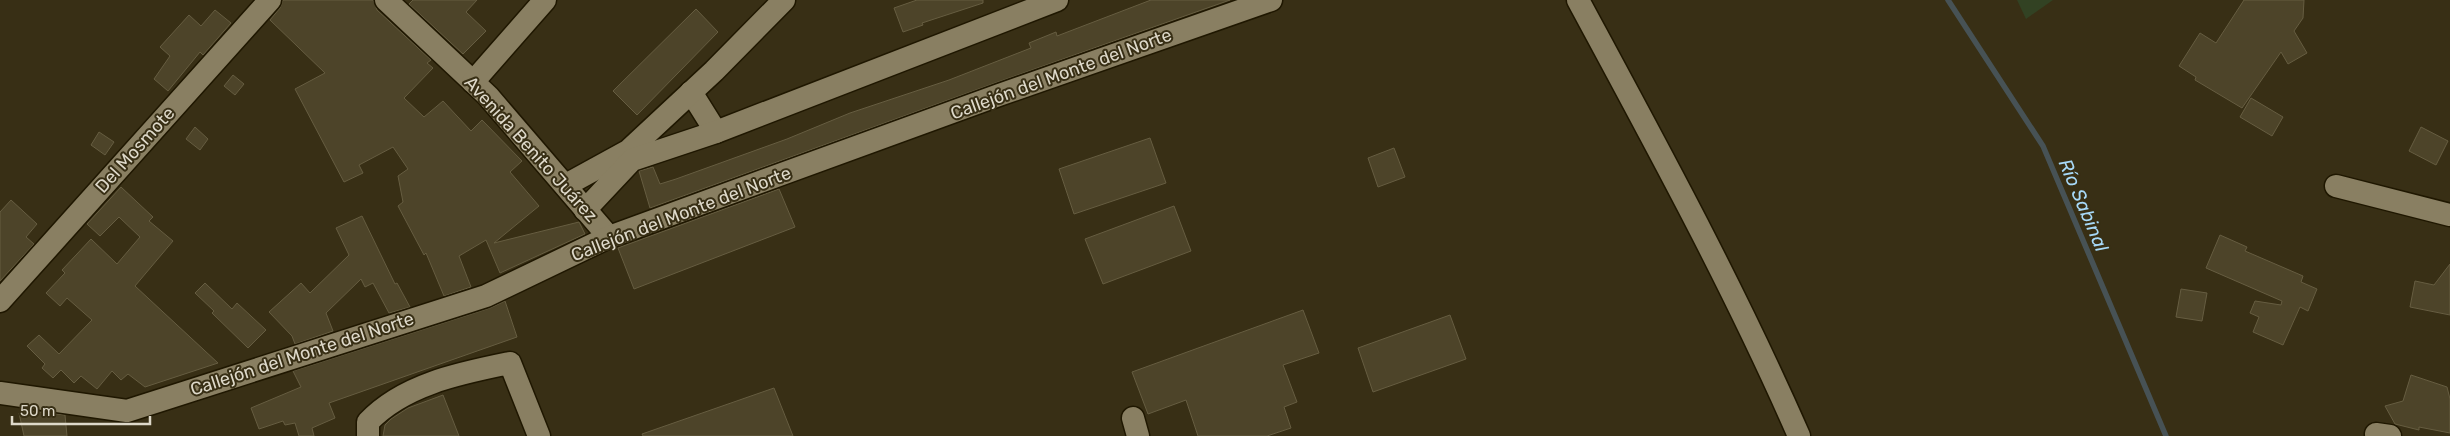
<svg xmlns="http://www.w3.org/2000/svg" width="2450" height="436" font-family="Rubik,sans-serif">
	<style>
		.green { fill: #324223 }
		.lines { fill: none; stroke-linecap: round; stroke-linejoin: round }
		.stream { stroke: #475255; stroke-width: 5.5 }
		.building { fill: #4d4429; stroke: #665d41 }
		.minor-casing { stroke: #1f1700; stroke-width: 25 }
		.minor { stroke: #897f62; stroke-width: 22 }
		.labels { text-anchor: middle; stroke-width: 4; stroke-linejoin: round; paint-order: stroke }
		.street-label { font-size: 18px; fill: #ded9ca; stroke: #382f15 }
		.water-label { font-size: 19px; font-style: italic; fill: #a7d9f8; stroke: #382f15 }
	</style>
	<rect width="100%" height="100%" fill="#382f15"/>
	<polygon class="green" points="2017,0 2053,0 2026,19"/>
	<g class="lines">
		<polyline class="stream" points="1948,0 2043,146 2166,436"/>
	</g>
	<g class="building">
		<polygon points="283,0 373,0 377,10 431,60 427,63 433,68 404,98 424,117 443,101 471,131 482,120 522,161 510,172 539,206 494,243 579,222 585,234 500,273 486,240 459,256 471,287 444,296 426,253 424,255 398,206 403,202 398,176 408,169 393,147 359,165 363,173 344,182 295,89 325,73 270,20 280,8"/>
		<polygon points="413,0 477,0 466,12 486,31 463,54 409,4"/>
		<polygon points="917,0 983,0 983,3 922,23 923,25 903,32 894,8"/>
		<polygon points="1151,0 1230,0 995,83 650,208 639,171 653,167 660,184 676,179 787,139 850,113 949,80 1031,48 1029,43 1056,32 1057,36"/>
		<polygon points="2244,0 2304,0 2303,18 2294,31 2307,53 2288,64 2281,52 2242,108 2195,80 2196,77 2179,66 2200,33 2216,43"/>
		<polygon points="696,9 718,32 637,115 613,91"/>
		<polygon points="215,10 231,23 203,55 200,52 168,91 154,79 170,56 160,47 189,15 201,26"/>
		<polygon points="233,75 244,84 235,95 224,86"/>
		<polygon points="2251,98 2283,117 2272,136 2240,117"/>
		<polygon points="195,127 208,139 200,150 186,139"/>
		<polygon points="2421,127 2448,141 2436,165 2409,151"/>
		<polygon points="99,132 114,142 105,155 91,145"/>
		<polygon points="1150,138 1166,183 1074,214 1059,169"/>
		<polygon points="1394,148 1405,177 1378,187 1368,158"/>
		<polygon points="121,187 153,217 149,221 173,241 135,286 218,363 145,387 128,374 121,380 112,371 97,389 81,376 74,383 61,370 53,378 42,368 45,364 27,346 39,335 59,354 92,320 67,298 60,306 46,293 65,273 62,270 91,239 117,264 140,237 119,217 100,236 87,224"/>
		<polygon points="779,189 795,227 634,289 618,248"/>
		<polygon points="11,200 37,224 26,237 34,244 0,281 0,212"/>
		<polygon points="1174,206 1191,251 1103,284 1085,239"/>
		<polygon points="362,216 395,284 397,283 410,307 389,313 373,283 365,287 361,279 326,313 333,331 295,344 292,336 269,312 301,283 310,293 349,255 336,228"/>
		<polygon points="2220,235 2247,247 2245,251 2303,276 2301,282 2317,289 2308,311 2300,307 2283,345 2253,332 2259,317 2250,313 2255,301 2281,305 2282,301 2206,268"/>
		<polygon points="2450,264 2450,315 2410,307 2415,281 2434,285"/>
		<polygon points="205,283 232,309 237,303 266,330 248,348 212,313 214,311 195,293"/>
		<polygon points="2181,289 2207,293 2202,321 2176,317"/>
		<polygon points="505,301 517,337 329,403 335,418 312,428 314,436 299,436 295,423 285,425 283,421 259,429 251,408 301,387 293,371 490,308"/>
		<polygon points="1303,310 1319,353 1283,365 1297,402 1284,407 1291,428 1267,436 1198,436 1186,400 1148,414 1132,372"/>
		<polygon points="1450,315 1466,359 1373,392 1358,348"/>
		<polygon points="2411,375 2447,387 2450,399 2450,433 2419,427 2419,430 2395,424 2385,406 2403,401"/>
		<polygon points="774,388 793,436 643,436 642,434"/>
		<polygon points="443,395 459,436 383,436 385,425 391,419 408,408"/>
		<polygon points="30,411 65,415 67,436 24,436 19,413"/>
	</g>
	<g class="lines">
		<g class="minor-casing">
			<g id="minor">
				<polyline points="386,0 488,96 609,237"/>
				<path d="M1578,0C1655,143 1734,287 1799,436"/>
				<polyline points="473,82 545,0"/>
				<polyline points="691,92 716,132"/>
				<polyline points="566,185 628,151 714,71 784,0"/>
				<polyline points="2336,186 2450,215"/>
				<polyline points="585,210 632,160 716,132 1057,0"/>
				<polyline points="0,301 270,0"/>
				<polyline points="0,393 127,411 486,296 609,237 999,95 1271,0"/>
				<polyline points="1133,418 1138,436"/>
				<polyline points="2376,434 2390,436"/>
				<path d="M368,436V422C404,384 461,373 510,363L539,436"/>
			</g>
		</g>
		<use href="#minor" class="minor"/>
	</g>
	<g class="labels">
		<g class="street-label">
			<text transform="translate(1061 74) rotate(-20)" y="6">Callejón del Monte del Norte</text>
			<text transform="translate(531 149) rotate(48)" y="6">Avenida Benito Juárez</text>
			<text transform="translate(135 150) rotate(-48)" y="6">Del Mosmote</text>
			<text transform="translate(681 214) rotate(-21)" y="6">Callejón del Monte del Norte</text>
			<text transform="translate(302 354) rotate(-18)" y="6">Callejón del Monte del Norte</text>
		</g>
		<g class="water-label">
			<text transform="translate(2084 205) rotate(67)" y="7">Río Sabinal</text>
		</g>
	</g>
	<path d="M12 416v8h138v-8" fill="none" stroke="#ded9ca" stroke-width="2.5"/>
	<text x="20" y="416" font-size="15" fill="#ded9ca" stroke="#382f15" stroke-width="4" paint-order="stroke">50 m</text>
</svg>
